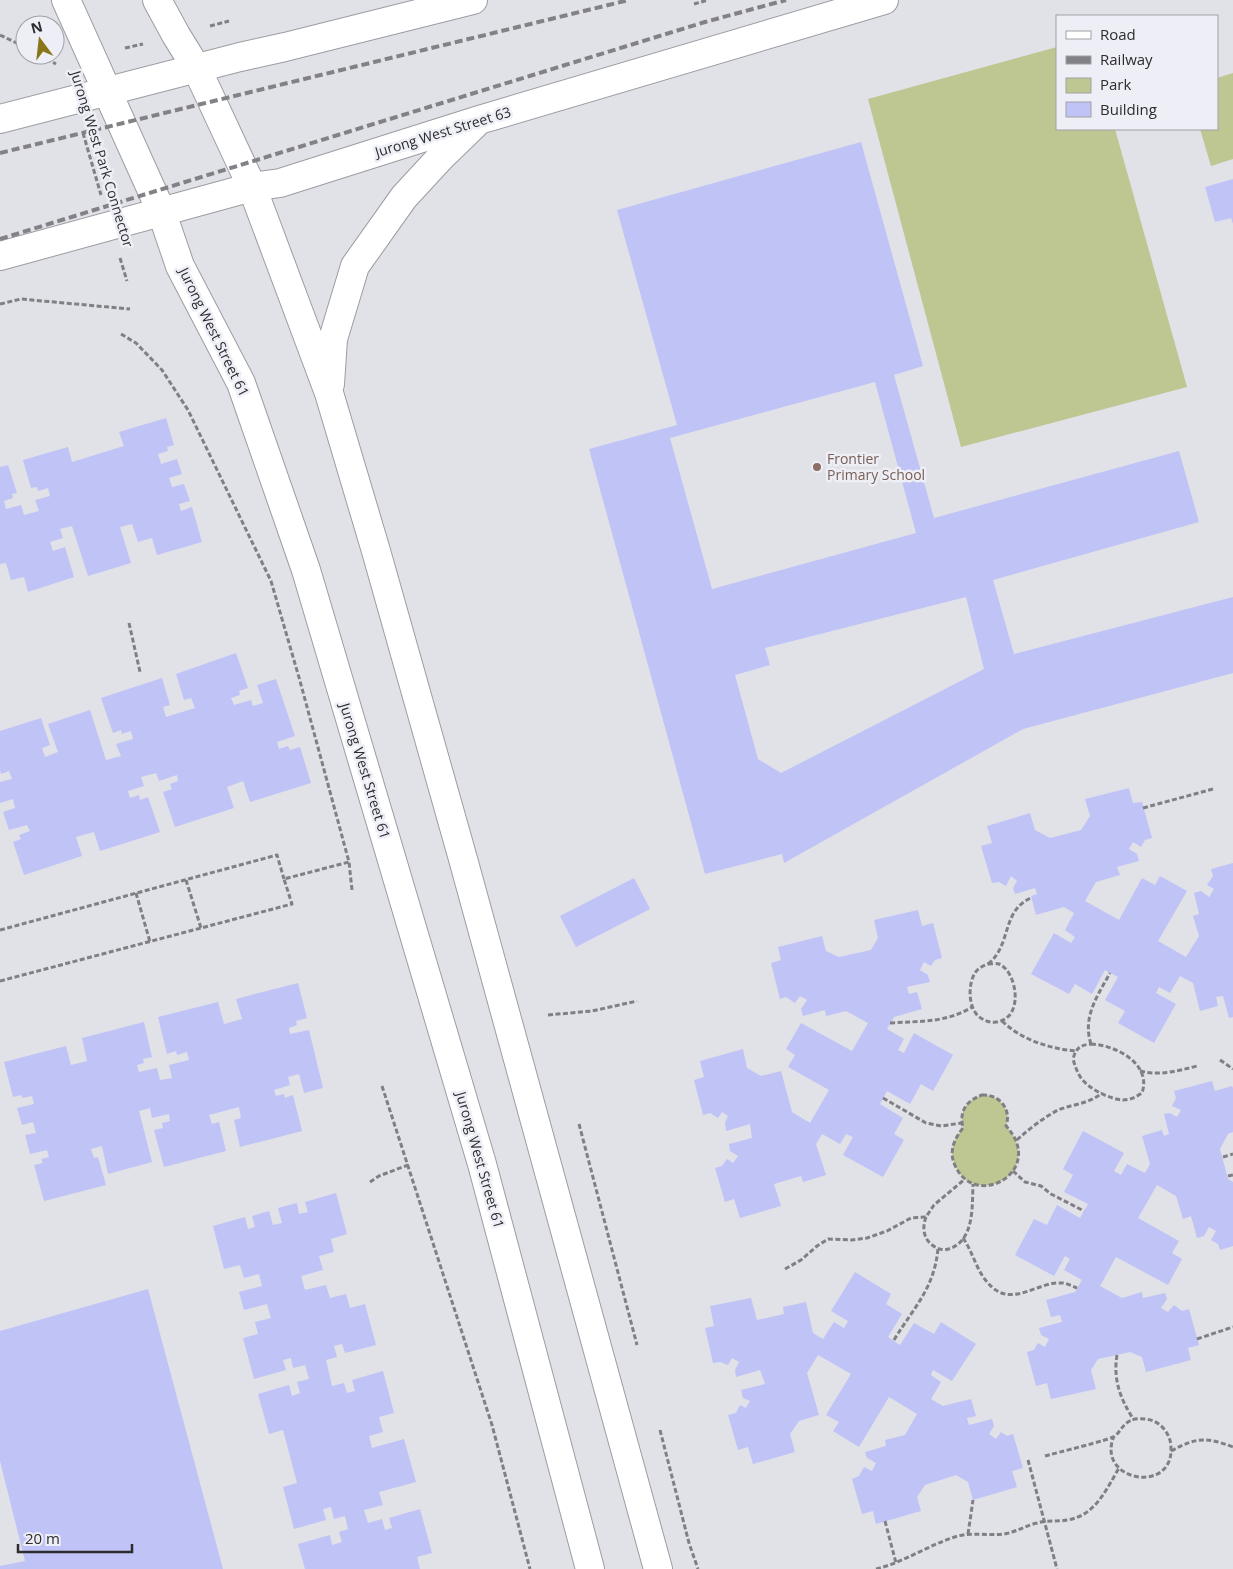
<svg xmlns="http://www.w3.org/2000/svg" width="1233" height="1569" font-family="'Open Sans',sans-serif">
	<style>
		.green { fill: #bec692 }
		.building { fill: #c0c3f6; fill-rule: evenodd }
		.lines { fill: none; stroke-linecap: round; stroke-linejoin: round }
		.tertiary-casing { stroke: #9c9da3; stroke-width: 30 }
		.path { stroke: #7f7f84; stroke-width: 3; stroke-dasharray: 5 2.5; stroke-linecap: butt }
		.tertiary { stroke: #fff; stroke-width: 28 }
		.rail { stroke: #818186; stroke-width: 4; stroke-dasharray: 8 4; stroke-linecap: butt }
		.education-dot { fill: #8d6e63; stroke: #eeeff6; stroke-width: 2 }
		.labels { text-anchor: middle; stroke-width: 5; stroke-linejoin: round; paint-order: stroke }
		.street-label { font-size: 14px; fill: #2c2c2f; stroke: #eeeff6 }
		.education-label { font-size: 14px; fill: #785e54; stroke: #eeeff6; text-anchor: start }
	</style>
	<rect width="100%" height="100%" fill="#e1e1e8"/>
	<g class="green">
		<polygon points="1057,47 1057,129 1115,129 1187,387 961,447 868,99"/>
		<polygon points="1233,73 1233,159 1211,166 1200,129 1217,129 1217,78"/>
		<path d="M982,1095C999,1094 1012,1109 1006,1126C1048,1171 973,1213 954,1163C949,1150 955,1138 963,1128C959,1111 966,1101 982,1095Z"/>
	</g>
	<g class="building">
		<path d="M861,142L923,366L894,375L934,518L1179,451L1199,522L993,580L1014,654L1233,597V673L1023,729L784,863L782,854L705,874L589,449L677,425L617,210ZM875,382L916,533L712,589L670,438ZM966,597L984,669L781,773L758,759L735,675L770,665L765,648Z"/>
		<polygon points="1233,179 1233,224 1231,218 1215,222 1205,187"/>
		<polygon points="166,418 174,445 167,447 168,451 158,454 161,464 177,459 182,474 169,478 172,487 184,484 190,501 179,504 181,511 192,507 202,542 157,555 152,538 138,542 132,524 120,527 131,563 88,576 72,526 60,529 63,538 50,542 53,551 65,547 74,577 28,592 24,577 11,580 6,563 0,564 0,467 8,465 17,493 12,494 13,498 4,501 6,509 21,505 24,515 39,511 35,500 50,496 48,488 38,491 37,487 31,488 23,460 68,447 72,462 124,446 119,432"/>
		<polygon points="236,653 248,688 239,691 240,695 231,698 234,705 251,700 253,706 263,703 257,685 276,679 295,736 277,742 279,749 288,746 290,750 300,747 311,783 250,802 243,781 227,787 234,808 175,827 163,792 172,789 170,784 178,781 177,775 159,781 156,773 141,777 144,786 128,791 130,798 139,795 140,800 148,797 160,832 100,851 94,832 76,837 82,856 24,875 13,842 21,839 19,835 30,831 27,825 9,830 3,812 15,808 13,799 0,803 0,782 12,779 9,771 1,774 0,770 0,731 41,718 50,745 42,748 45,757 58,752 48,724 90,710 106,760 121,756 116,744 133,739 131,731 122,734 121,730 113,733 101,698 162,678 170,705 163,707 166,717 195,708 191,698 184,700 176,674"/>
		<polygon points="1129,788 1133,803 1142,802 1152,838 1145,840 1141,847 1133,842 1129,849 1137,854 1139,861 1117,867 1120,875 1096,882 1085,901 1119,920 1142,878 1155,885 1160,876 1187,891 1158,941 1186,957 1199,936 1193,916 1199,914 1194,893 1201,891 1209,897 1214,889 1207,885 1213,876 1211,869 1233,863 1233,1017 1229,1018 1223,996 1216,997 1218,1006 1200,1011 1193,983 1180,976 1170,993 1159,987 1156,993 1176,1004 1154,1043 1118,1023 1125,1011 1105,1000 1118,977 1105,970 1092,994 1075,984 1069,994 1031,974 1054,933 1071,943 1075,937 1065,930 1074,913 1064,907 1036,915 1031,896 1037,894 1035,888 1015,894 1013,888 1017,881 1011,876 1006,886 999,882 992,883 981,846 992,843 987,826 1030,813 1035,830 1050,838 1081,830 1090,816 1085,799"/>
		<polygon points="634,878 650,909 576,947 560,916"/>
		<polygon points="918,910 922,926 933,923 942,958 935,960 931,966 924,962 920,970 928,975 930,982 907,987 909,994 917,992 922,1009 894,1017 887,1029 904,1039 898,1050 904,1053 914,1033 953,1055 933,1091 921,1084 910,1104 887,1091 880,1104 903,1118 894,1134 904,1140 883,1177 843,1155 853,1137 846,1134 840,1144 822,1134 816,1144 826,1175 803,1182 801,1176 774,1184 781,1206 740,1218 734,1199 725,1202 715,1168 722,1166 727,1159 733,1163 738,1156 730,1151 729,1144 752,1138 750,1124 726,1131 725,1123 728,1116 722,1112 718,1118 710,1113 703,1115 694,1080 704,1077 700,1061 743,1049 747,1068 761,1076 781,1071 792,1112 810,1123 829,1090 788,1067 795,1055 786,1049 801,1023 852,1051 868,1023 846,1011 826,1016 825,1010 803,1016 801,1009 807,1000 800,996 795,1003 786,997 780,999 771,963 781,960 778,947 822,936 826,951 839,957 871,950 878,938 874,920"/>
		<polygon points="298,983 307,1018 296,1021 297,1025 289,1028 290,1034 309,1030 323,1088 304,1093 299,1074 288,1077 290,1085 274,1090 276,1096 284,1094 285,1098 293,1095 302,1131 240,1147 234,1120 241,1118 239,1107 209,1115 212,1124 219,1122 226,1151 164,1167 154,1130 163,1128 162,1123 170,1121 169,1114 152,1118 150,1108 139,1111 152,1162 108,1174 102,1146 91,1149 94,1158 98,1157 106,1185 44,1201 34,1165 43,1163 41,1159 49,1157 47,1150 30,1154 25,1135 36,1133 33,1122 22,1125 17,1108 34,1104 32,1096 22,1098 22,1095 13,1097 4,1062 66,1046 71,1065 87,1061 82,1038 144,1022 152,1057 143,1059 144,1063 137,1065 139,1072 157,1068 160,1080 172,1078 169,1065 189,1060 187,1052 177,1055 176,1051 167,1054 158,1017 218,1002 224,1024 242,1019 236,999"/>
		<polygon points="1212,1081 1215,1091 1232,1086 1233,1088 1233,1132 1228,1134 1220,1149 1228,1179 1233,1182 1233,1246 1220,1250 1218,1244 1211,1240 1216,1231 1209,1227 1204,1236 1197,1238 1191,1216 1183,1219 1176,1196 1157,1185 1138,1218 1179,1241 1172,1253 1182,1259 1168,1285 1116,1257 1100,1286 1122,1298 1142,1292 1143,1298 1165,1293 1167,1299 1161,1308 1168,1312 1174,1305 1182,1311 1189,1309 1199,1345 1188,1348 1191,1360 1146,1372 1142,1357 1130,1352 1098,1359 1091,1370 1096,1389 1051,1399 1047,1383 1036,1386 1027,1352 1034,1350 1038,1343 1045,1347 1049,1339 1041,1335 1039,1328 1062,1322 1060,1315 1051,1317 1046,1300 1075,1292 1082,1280 1064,1270 1070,1259 1065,1256 1054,1276 1015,1255 1034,1219 1047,1225 1057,1205 1080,1218 1088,1204 1064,1192 1073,1175 1063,1169 1083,1131 1124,1153 1114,1171 1121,1175 1127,1164 1145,1173 1150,1164 1142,1136 1162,1130 1164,1136 1169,1134 1164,1114 1170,1113 1177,1117 1181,1110 1172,1106 1176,1098 1174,1091"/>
		<polygon points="336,1193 347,1234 331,1239 334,1252 319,1256 323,1270 301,1276 305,1290 326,1285 330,1298 346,1294 350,1308 365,1304 376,1345 345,1353 342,1344 334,1346 337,1357 326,1360 332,1386 344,1383 347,1393 355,1391 352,1380 383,1371 394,1413 379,1417 383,1432 369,1436 372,1448 404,1439 416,1482 379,1492 383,1505 364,1510 368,1523 382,1519 385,1530 392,1528 389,1518 420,1509 432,1553 417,1557 420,1569 305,1569 298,1544 330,1535 332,1545 342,1542 339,1532 348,1529 345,1516 334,1519 331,1507 323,1509 326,1520 294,1529 283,1487 297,1483 283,1430 269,1434 258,1394 289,1385 292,1396 300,1393 297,1382 309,1379 305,1365 293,1368 291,1358 283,1360 286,1370 254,1379 243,1338 258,1334 255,1322 271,1318 267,1304 244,1310 239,1292 262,1286 259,1274 244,1278 240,1265 224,1269 213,1226 245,1217 248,1229 255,1227 252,1216 269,1211 273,1225 282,1223 278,1208 297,1203 299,1214 308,1212 305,1202"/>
		<polygon points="855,1272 891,1294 886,1304 902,1314 888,1337 900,1345 914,1323 934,1334 941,1322 976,1344 952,1381 933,1370 931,1375 941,1382 931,1399 943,1406 971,1399 976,1416 967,1418 969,1425 992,1419 994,1426 989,1434 996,1439 1001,1432 1007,1436 1013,1434 1023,1468 1012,1471 1017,1487 973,1500 968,1482 956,1475 925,1485 917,1497 921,1511 876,1524 873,1511 862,1514 852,1479 859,1476 864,1467 872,1471 876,1463 867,1458 865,1452 886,1446 885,1440 905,1435 917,1414 889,1397 859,1447 833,1431 839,1422 826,1415 851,1374 818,1355 807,1373 819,1415 799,1421 790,1434 795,1452 753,1464 748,1447 738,1450 728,1415 736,1413 740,1405 746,1408 750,1401 743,1398 741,1390 765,1384 760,1370 736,1377 735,1370 739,1362 732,1358 728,1365 720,1362 713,1363 705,1328 714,1326 710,1306 751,1298 757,1320 784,1314 783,1307 806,1302 813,1333 823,1339 834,1322 844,1328 848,1321 831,1311"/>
		<polygon points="148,1289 223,1569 0,1569 0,1566 25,1561 0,1461 0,1331"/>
	</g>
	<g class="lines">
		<g class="tertiary-casing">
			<g id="tertiary">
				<polyline points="66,0 162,213 180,266 241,383 306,570 482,1164 590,1569"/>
				<polyline points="157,0 176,35 197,69 252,187 329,393 376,551 463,859 658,1569"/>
				<polyline points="0,119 240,57 285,47 473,0"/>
				<polyline points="0,256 252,187 280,183 479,120 884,0"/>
				<polyline points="330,384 333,339 355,266 404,197 440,158 474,125"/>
			</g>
		</g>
		<g class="path">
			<polyline points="694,4 708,0"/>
			<polyline points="210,26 229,21"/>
			<polyline points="0,35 25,47"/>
			<polyline points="125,48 143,44"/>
			<polyline points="40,55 56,64"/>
			<polyline points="83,133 101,195"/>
			<polyline points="120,258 127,281"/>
			<polyline points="0,304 21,299 130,309"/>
			<polyline points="121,334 136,343 162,370 188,410 271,581 300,681 349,862 352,890"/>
			<polyline points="129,623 140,672"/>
			<polyline points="1143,808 1213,789"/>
			<polyline points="186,880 201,928"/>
			<polyline points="136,893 150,942"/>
			<polyline points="0,930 277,855 284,879"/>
			<path d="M988,964C991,964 996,963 999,964C1017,971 1025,1019 996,1022C989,1023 983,1020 978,1016C968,1006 968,984 975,973C978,968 983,966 988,964Z"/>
			<path d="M988,964C1012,945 1001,911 1031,898"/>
			<polyline points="0,981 292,904 284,879 349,862"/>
			<polyline points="548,1015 592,1011 637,1001"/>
			<path d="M1002,1021C1022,1040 1048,1048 1075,1051"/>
			<path d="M890,1023C920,1021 946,1023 972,1007"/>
			<path d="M1091,1044C1116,1045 1152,1064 1142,1093C1136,1097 1130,1100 1123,1100C1109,1099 1089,1089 1081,1078C1077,1072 1075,1066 1073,1059C1076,1048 1080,1045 1091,1044Z"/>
			<path d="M1091,1044C1082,1017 1098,995 1110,973"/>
			<polyline points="1220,1060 1233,1069"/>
			<path d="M1140,1071C1160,1076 1177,1071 1197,1066"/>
			<polyline points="382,1086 492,1425 530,1569"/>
			<path d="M982,1095C999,1094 1012,1109 1006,1126C1048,1171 973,1213 954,1163C949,1150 955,1138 963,1128C959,1111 966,1101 982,1095Z"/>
			<polyline points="883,1098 926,1123 941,1126 962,1123"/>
			<polyline points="579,1124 637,1345"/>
			<path d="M1017,1140C1029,1129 1043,1118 1058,1110C1073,1104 1089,1104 1102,1093"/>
			<polyline points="1223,1157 1233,1154"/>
			<polyline points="1013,1171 1025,1182 1041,1186 1051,1194 1084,1211"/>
			<polyline points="1228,1176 1233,1175"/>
			<polyline points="370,1182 379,1176 408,1165"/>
			<path d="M926,1217C920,1233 927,1247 944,1250C975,1245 972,1207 973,1184"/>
			<path d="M963,1238C973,1252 976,1270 988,1283C1011,1310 1037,1281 1062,1283C1067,1283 1072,1286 1077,1288"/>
			<polyline points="785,1269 801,1260 817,1246 828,1239 852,1240 867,1238 887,1231 911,1218 926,1217 934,1205 965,1179"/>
			<polyline points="1197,1339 1233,1327"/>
			<path d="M894,1340C914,1307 934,1289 938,1249"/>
			<path d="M1117,1355C1113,1379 1120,1399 1134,1420"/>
			<polyline points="660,1430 689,1543 698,1569"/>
			<path d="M1171,1451C1197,1437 1206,1437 1233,1447"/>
			<path d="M1045,1456C1055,1453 1110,1440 1115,1436C1122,1430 1123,1422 1135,1419C1143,1418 1153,1419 1160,1425C1167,1431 1171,1439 1171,1448C1173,1495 1095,1481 1114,1436"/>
			<polyline points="1028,1460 1057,1569"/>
			<polyline points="885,1521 896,1563"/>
			<polyline points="968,1534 973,1500"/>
			<path d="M876,1569C905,1562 930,1544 958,1536C973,1532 989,1536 1004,1534C1016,1532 1025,1526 1037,1523C1046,1520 1057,1522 1067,1520C1095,1516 1106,1490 1119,1468"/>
		</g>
		<use href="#tertiary" class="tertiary"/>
		<g class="rail">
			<polyline points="0,153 629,0"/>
			<polyline points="0,239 705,22 786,0"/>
		</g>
	</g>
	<circle class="education-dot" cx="817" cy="467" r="5"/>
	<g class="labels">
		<g class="street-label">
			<text transform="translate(443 132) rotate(-17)" y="5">Jurong West Street 63</text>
			<text transform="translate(102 159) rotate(73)" y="5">Jurong West Park Connector</text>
			<text transform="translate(214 332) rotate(64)" y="5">Jurong West Street 61</text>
			<text transform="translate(365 771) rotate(73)" y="5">Jurong West Street 61</text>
			<text transform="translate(480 1160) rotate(74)" y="5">Jurong West Street 61</text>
		</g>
		<g class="education-label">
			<text x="827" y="464">Frontier<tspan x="827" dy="16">Primary School</tspan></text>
		</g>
	</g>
	<rect x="1056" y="15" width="162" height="115" fill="#eeeff6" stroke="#a0a1a6"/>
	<rect x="1066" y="31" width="25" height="8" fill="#ffffff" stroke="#a0a1a6"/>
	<text x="1100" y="40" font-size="15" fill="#2c2c2f">Road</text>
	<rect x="1066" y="56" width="25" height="8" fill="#818186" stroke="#a0a1a6"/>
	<text x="1100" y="65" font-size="15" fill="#2c2c2f">Railway</text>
	<rect x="1066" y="78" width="25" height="15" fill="#bec692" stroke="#a0a1a6"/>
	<text x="1100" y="90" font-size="15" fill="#2c2c2f">Park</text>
	<rect x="1066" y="102" width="25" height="15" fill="#c0c3f6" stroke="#a0a1a6"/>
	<text x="1100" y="115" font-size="15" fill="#2c2c2f">Building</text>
	<g transform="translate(40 40) rotate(345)"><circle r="24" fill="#eeeff6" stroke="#a0a1a6"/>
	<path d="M0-4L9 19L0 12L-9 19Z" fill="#897619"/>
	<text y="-8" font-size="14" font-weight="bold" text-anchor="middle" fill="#2c2c2f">N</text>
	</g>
	<path d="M18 1544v8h114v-8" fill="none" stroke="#2c2c2f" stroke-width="2.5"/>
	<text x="25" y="1544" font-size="15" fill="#2c2c2f" stroke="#eeeff6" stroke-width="4" paint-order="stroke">20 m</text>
</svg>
